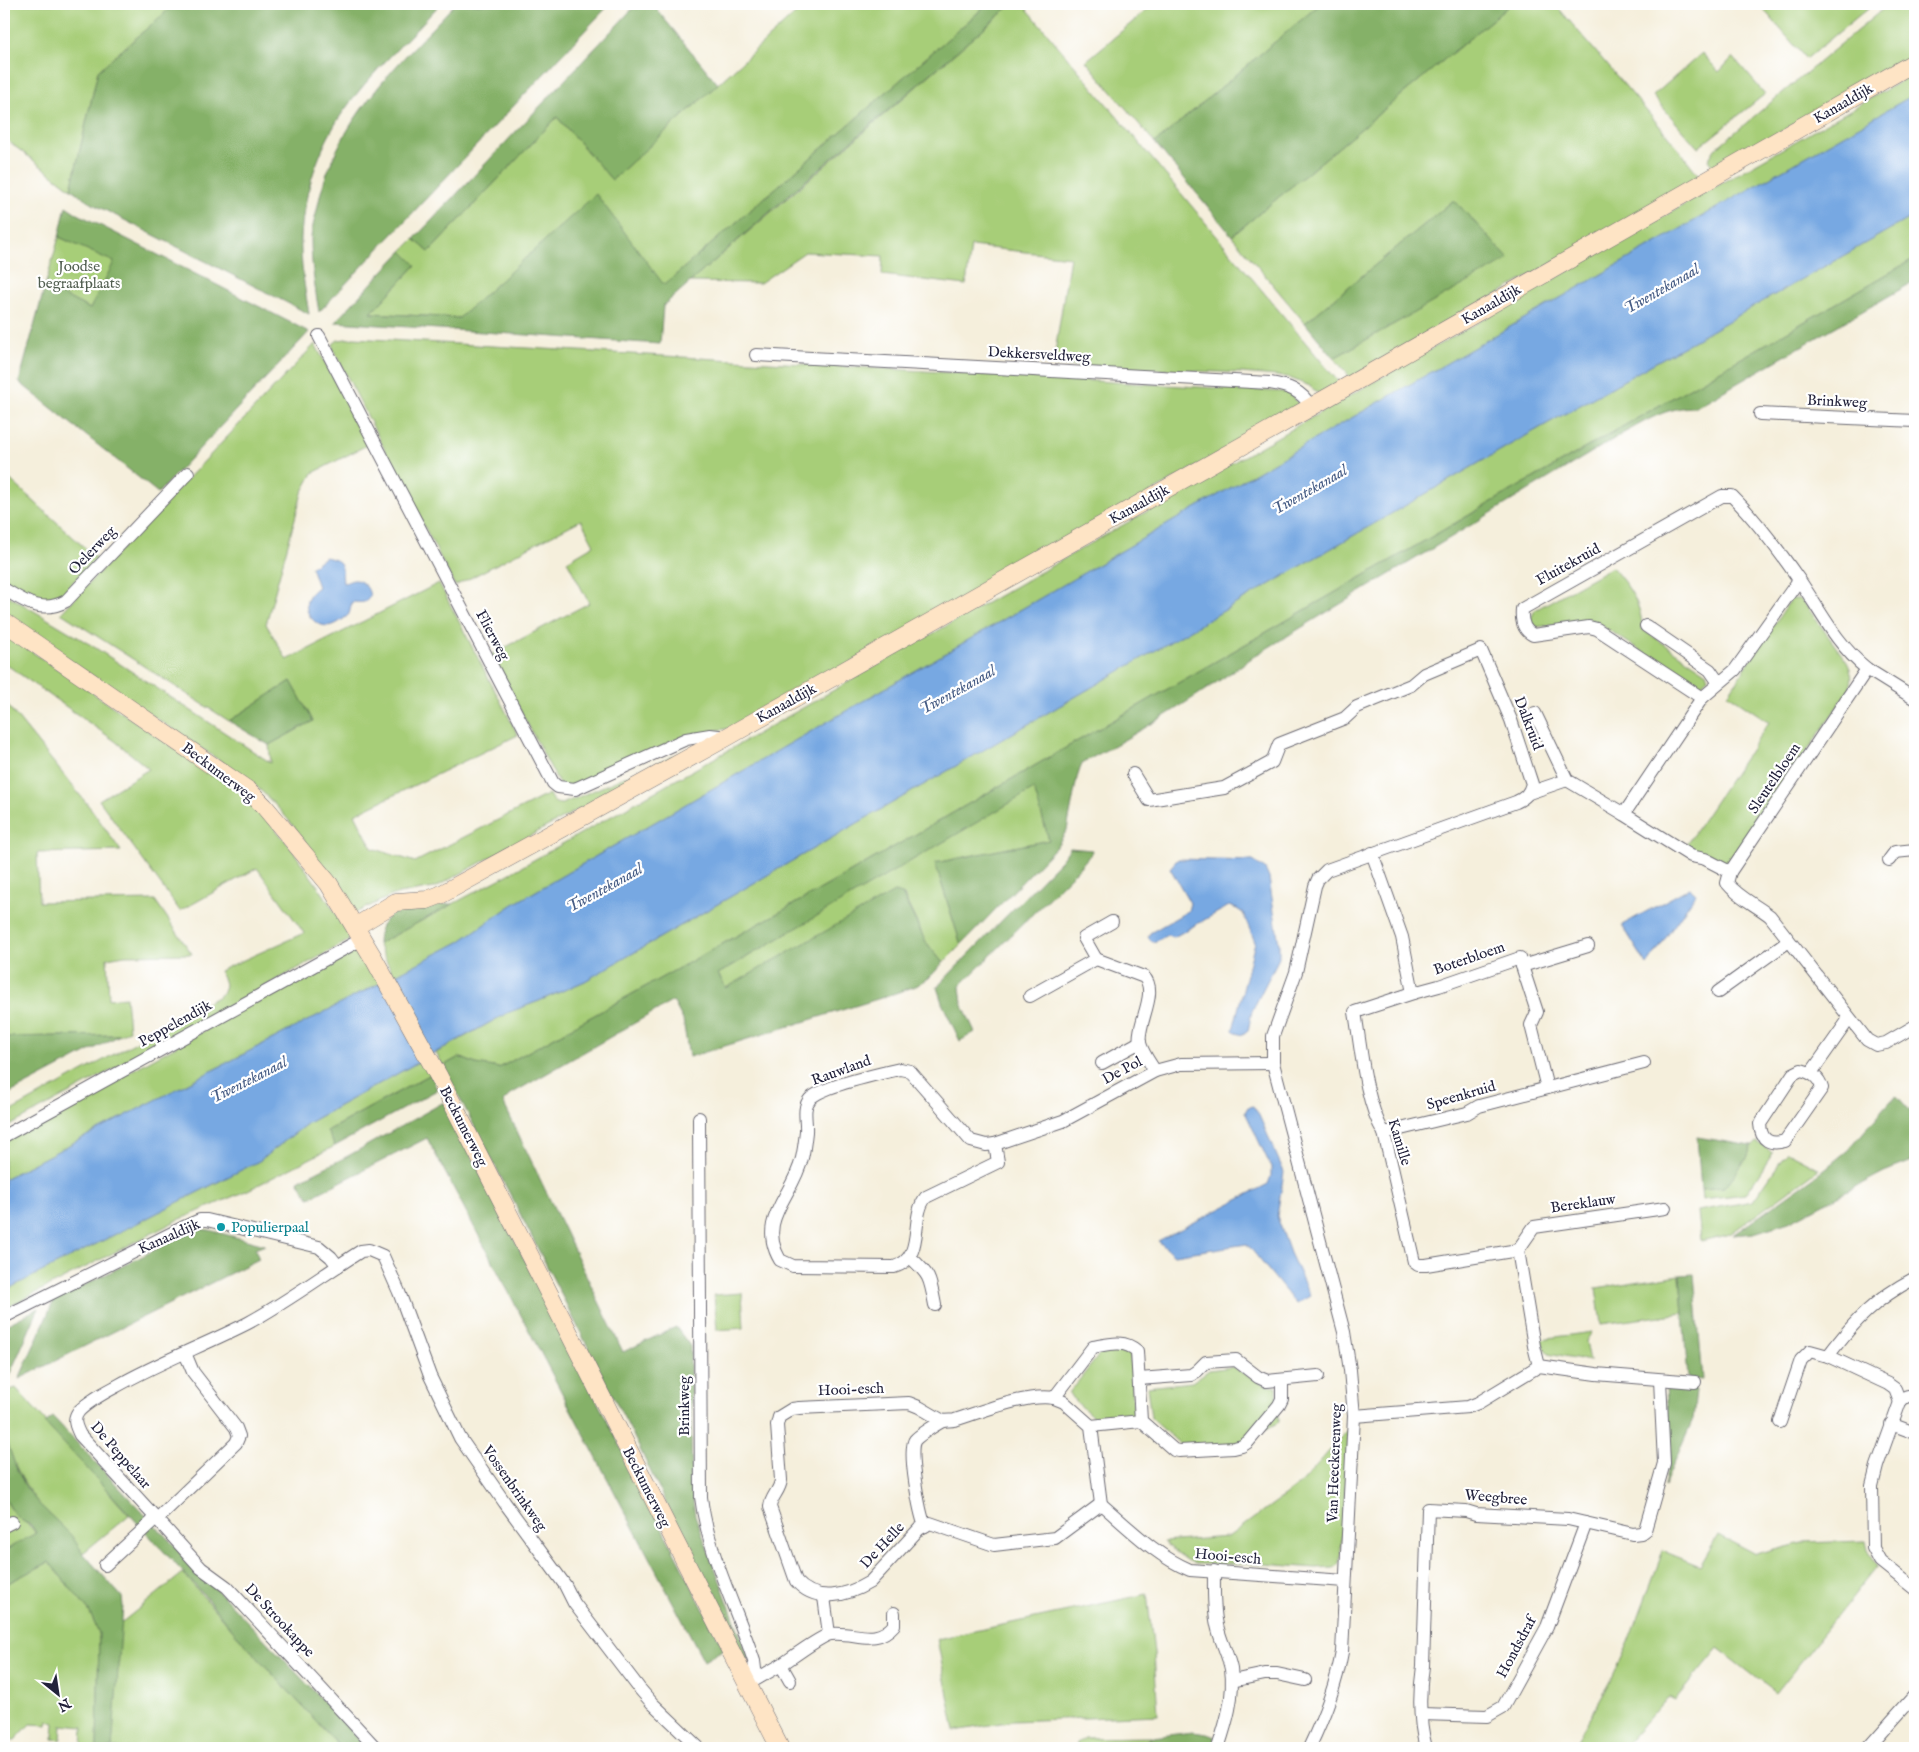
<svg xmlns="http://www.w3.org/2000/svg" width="1919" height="1752" font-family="'IM FELL English',serif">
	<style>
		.green { fill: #a7ce78; stroke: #64785a }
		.forest { fill: #85b168; stroke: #546a52 }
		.water { fill: #77a8e2; stroke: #4c658e }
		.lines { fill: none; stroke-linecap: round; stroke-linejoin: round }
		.street-casing { stroke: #6c6a73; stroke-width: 14 }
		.secondary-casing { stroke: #6c6a73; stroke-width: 19 }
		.street { stroke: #fff; stroke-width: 12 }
		.secondary { stroke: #fee4c5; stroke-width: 18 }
		.culture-dot { fill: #0f9aa8; stroke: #fff; stroke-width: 2 }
		.labels { text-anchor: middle; stroke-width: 4.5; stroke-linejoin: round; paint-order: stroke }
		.street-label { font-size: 15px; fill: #22223b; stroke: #fff }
		.park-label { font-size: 15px; fill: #515e50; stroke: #fff }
		.culture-label { font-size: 15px; fill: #0d838f; stroke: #fff; text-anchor: start }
		.water-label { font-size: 16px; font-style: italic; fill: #485e86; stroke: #fff }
	</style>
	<rect width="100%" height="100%" fill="#fff"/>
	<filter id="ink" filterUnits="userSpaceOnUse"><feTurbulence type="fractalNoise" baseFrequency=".02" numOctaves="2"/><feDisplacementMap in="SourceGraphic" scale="10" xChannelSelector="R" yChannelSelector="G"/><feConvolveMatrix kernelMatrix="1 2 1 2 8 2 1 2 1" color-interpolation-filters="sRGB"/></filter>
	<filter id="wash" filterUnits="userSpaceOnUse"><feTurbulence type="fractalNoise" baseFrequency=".0096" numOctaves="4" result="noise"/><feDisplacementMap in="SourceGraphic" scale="20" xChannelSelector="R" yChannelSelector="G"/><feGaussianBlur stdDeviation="1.12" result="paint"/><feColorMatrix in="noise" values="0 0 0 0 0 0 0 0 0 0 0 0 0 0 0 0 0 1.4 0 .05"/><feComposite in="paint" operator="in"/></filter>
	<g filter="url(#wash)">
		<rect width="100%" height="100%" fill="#f5efdc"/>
		<g class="green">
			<polygon points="4,4 175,4 98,71 71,189 4,138"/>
			<polygon points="806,4 988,4 663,286 596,195 459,318 371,313 416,265 402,251 414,239 429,252 557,117 612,180"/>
			<polygon points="1012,4 1023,4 1341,385 1321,396 1310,386 1287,377 1242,373 1053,365 1070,257 971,246 966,285 882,275 883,256 805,252 760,283 690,282"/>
			<polygon points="1154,4 1320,4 1155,143 1086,61"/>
			<polygon points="1511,4 1555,4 1669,137 1701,178 1351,378 1334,358 1508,259 1454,200 1305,323 1232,236"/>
			<polygon points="1759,4 1873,4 1806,59"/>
			<polygon points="1889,4 1906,4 1915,14 1915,55 1715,169 1708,160 1715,149"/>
			<polygon points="1702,53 1719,72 1733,57 1765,94 1698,148 1653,96"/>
			<polygon points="1915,73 1915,94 1261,470 512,905 459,942 394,976 378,944 507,875 736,746"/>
			<polygon points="1915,215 1915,258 814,893 499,1068 476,1064 459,1057 443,1066 436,1053 507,1013 539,1001 585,981 1508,446"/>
			<polygon points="59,237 115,262 90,309 45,286"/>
			<polygon points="354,338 1285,392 1292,395 1301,407 736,728 716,730 563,791 491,655 589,603 567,561 594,545 581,520 455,586 333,349 333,344 338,340"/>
			<path d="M315,344L369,444L313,473L302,493L266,624L287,660L439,583L518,735L355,814L372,848L415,862L549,794C552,801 555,804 562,804L692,748L434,888L393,895L353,914C321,864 295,819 249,780L4,617V593L91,645L271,763L269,745L313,721L291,681L229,721L61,613Z"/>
			<polygon points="4,474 96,558 59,597 45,604 4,580"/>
			<path d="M1612,567C1628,586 1642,603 1642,629L1706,672L1708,677L1700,687L1694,685L1593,620L1537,627L1532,624L1531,618L1535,610Z"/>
			<path d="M1791,599H1800L1807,607L1847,662C1852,672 1853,678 1850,688L1729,867L1684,848L1769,722L1728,694Z"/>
			<path d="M4,633L251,800L288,844L324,895L350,936L348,941L4,1129V1115L221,995C228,985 224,980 219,971L304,933L257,868L180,911L99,800L149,769L115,741L4,663Z"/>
			<polygon points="4,701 92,810 121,851 37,853 39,902 155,900 192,954 125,955 107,958 109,999 126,997 129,1030 120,1035 4,1037"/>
			<polygon points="1034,788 1049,840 935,863 961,945 943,963 926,942 903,894 726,988 718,974"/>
			<polygon points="352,949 359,951 380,983 4,1179 4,1141"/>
			<polygon points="424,1059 431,1074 327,1131 335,1146 248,1190 176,1221 4,1309 4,1291 259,1161 308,1123"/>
			<polygon points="1757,1142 1773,1153 1746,1194 1702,1199 1701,1189 1725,1187 1747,1158 1751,1146 1753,1146"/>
			<polygon points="1787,1152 1819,1169 1730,1234 1701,1241 1698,1211 1753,1201"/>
			<polygon points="1680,1275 1683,1313 1601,1324 1596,1288"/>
			<polygon points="742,1293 744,1328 717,1330 714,1295"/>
			<polygon points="1592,1332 1586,1341 1590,1361 1548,1353 1544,1348 1541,1339"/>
			<polygon points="1107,1350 1130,1350 1134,1419 1101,1424 1072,1398 1069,1393 1099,1355"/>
			<polygon points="1232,1367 1268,1386 1277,1387 1279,1422 1228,1450 1182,1446 1151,1418 1147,1387 1192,1382 1209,1370"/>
			<path d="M16,1388L129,1515L83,1553C70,1534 54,1521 39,1504C26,1489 5,1450 4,1431C3,1418 4,1405 4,1392Z"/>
			<polygon points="1348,1430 1348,1454 1340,1560 1338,1565 1333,1567 1316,1568 1264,1564 1196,1564 1187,1560 1163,1542 1228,1537 1299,1485"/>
			<path d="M4,1497C7,1503 11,1509 15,1514C23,1523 30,1523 36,1534L4,1551Z"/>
			<polygon points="1718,1535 1756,1555 1802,1543 1866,1541 1868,1551 1877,1566 1776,1693 1718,1648 1675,1700 1669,1697 1663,1702 1623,1748 1573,1748 1611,1681 1629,1642 1663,1551 1700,1566"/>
			<polygon points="49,1562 89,1611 99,1633 97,1748 82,1748 83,1727 62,1725 61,1740 53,1739 54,1723 48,1721 47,1725 30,1724 15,1740 4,1740 4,1585"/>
			<polygon points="183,1573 233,1631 341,1748 112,1748 121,1623"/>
			<polygon points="1147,1594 1154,1653 1158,1715 1013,1721 955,1731 937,1639"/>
			<polygon points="1153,1737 1137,1746 1136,1748 1076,1748 1077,1743 1085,1738"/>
		</g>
		<g class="forest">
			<path d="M175,4H440C408,40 371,72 343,112C319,147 303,195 301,238C300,263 305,289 309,314L93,204L71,189L98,71Z"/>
			<path d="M455,4H610L319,312C315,288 311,264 311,240C311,230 315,219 317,210C333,122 397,66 455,4Z"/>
			<polygon points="637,4 662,4 657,10 718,84 612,180 557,117 429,252 414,239"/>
			<polygon points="988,4 1012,4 789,195 663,306 660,344 335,322 402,251 416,265 371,313 459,318 596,194 664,285"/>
			<polygon points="1320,4 1511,4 1232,236 1155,143"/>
			<polygon points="1454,200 1509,259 1334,358 1305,323"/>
			<polygon points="66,206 78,214 309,332 158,493 19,382 45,286 90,309 114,262 59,237"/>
			<path d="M1915,258V281L1696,407C1666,407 1648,420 1622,434L1256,655C1200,695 1143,731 1082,763L1077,778L1067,830L1056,847L961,945L935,863L1049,840L1034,789L718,974L726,988L894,892L902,894L926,942L943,963L929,978L916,986L881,998L689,1057L683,1020L673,1001L511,1094L503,1102L623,1352L676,1327L690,1346L692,1493L695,1515L749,1658L742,1663L637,1443L514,1202L443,1066L459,1057L476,1064L499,1068L814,893Z"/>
			<polygon points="291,681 313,721 269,745 229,721"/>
			<polygon points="1070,848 1092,850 1091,854 1078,869 960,986 962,1004 975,1032 960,1041 942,1003 937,987 1062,859"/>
			<path d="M453,904L378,944C378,902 422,905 453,904Z"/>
			<polygon points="120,1035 20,1088 4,1096 4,1037"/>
			<polygon points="431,1074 437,1090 335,1146 327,1131"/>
			<polygon points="1896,1095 1914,1115 1915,1115 1915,1160 1884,1172 1789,1222 1754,1233 1733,1235 1821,1172 1848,1150"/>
			<polygon points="444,1102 724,1649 704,1661 427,1138 309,1198 298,1181 348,1156"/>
			<polygon points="1697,1137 1751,1146 1747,1158 1725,1187 1701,1189"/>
			<polygon points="197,1229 209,1230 265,1245 255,1249 259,1259 19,1379 54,1300"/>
			<polygon points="1694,1274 1703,1380 1688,1379 1680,1275"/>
			<polygon points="39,1308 4,1387 4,1326"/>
			<polygon points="1666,1387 1696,1390 1693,1420 1664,1486 1670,1453"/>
			<path d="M53,1417C156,1529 264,1636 367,1748H341L233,1631L204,1595L45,1423Z"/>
			<polygon points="4,1433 17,1470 26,1487 38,1503 71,1535 83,1553 122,1597 123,1606 112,1748 97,1748 99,1633 89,1611 49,1562 4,1585 4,1551 36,1533 31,1525 24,1522 15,1515 4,1497"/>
			<polygon points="1193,1732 1207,1734 1215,1737 1211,1748 1136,1748 1136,1746 1153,1737"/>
		</g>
		<g class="water">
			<polygon points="1915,94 1915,215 1508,446 585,981 539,1001 507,1013 308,1123 259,1161 4,1291 4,1179 459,942 512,905 1261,470"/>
			<path d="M325,557C346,561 341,566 343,583C347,583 350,580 354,580C364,579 377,597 364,602C361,603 356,602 352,602C351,606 350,611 349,614C347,617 343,619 339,622C317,637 291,604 318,587L311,567Z"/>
			<polygon points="1178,859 1253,861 1265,869 1269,878 1279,944 1279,958 1252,1011 1248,1031 1243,1035 1236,1033 1233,1030 1255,942 1243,913 1237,909 1229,906 1174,937 1167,935 1155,942 1151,941 1148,937 1150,933 1188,911 1190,903 1170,868"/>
			<polygon points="1689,888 1696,894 1647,965 1622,925"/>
			<polygon points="1253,1106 1258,1113 1284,1172 1277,1216 1290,1253 1310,1296 1296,1304 1247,1244 1174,1255 1158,1241 1268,1184 1271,1176 1271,1167 1245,1112 1248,1107"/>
		</g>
	</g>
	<g filter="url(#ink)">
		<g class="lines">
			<g class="street-casing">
				<g id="street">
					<polyline points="319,336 553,783 558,787 575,789 686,739 710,735 727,737"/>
					<path d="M756,355L1270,383C1288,386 1301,390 1311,407"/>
					<polyline points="1760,414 1915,421"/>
					<path d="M4,589C25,602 42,614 66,601L188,473"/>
					<polyline points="1646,626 1710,670 1719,683"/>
					<path d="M1702,698L1597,629L1589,627L1533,635C1523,630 1521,620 1522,609L1722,496H1732C1757,521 1780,552 1800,581C1821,612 1837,645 1867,669"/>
					<path d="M1915,699L1867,669L1730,872L1727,883C1738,897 1756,905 1770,916L1867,1040L1876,1045L1886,1043L1915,1026"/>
					<polyline points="1535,713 1567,780 1624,814 1691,856 1705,859 1730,872"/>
					<path d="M1133,774L1149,800L1224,788L1272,762L1279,744L1345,718L1357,707L1411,685L1424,674L1481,650L1511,720L1532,784C1529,794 1525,798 1516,802L1327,870L1318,879L1315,886L1296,972L1273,1036V1063L1344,1332L1350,1370L1354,1416L1342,1652C1336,1686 1324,1717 1309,1748"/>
					<polyline points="1529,793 1567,780"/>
					<polyline points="1624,814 1702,698 1735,670 1799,580"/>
					<polyline points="1372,853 1402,937 1413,993"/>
					<polyline points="1889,860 1895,852 1915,850"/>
					<polyline points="1096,959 1084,938 1112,922"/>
					<polyline points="1522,966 1537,1012 1531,1025 1547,1088"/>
					<polyline points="1718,992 1789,941"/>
					<path d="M1030,996L1096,959L1144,977C1159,992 1136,1025 1140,1043C1142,1052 1150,1063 1155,1071"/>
					<polyline points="1102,1063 1140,1042"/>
					<path d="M900,1069L910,1071L971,1141L986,1145L995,1144L998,1162L926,1197C909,1217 926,1258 894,1267L793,1266L780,1260C756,1219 793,1197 802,1158C804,1150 805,1141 806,1132C807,1121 802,1108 810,1099C820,1087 882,1073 900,1069Z"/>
					<path d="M1801,1070C1812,1073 1819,1077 1822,1088L1785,1141C1770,1145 1761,1141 1760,1124L1793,1074Z"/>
					<polyline points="1811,1073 1849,1019"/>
					<path d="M699,1118L701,1497C708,1555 736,1606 754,1661L755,1669L748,1684"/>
					<polyline points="1384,1133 1467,1113 1479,1106 1644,1063"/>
					<polyline points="4,1136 362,939"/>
					<polyline points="995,1144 1063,1121 1155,1071 1181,1064 1273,1063"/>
					<path d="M1518,1250L1426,1265H1418L1414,1262L1384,1133C1365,1102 1361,1048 1355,1012L1413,993L1439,986L1520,958L1522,966L1588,946"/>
					<polyline points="1518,1250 1534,1227 1665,1208"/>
					<polyline points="1518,1250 1534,1346 1539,1366"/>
					<path d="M910,1257C930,1275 930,1278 935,1305"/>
					<polyline points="4,1317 184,1227 200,1220 207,1220 319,1247 331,1257 338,1266"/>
					<path d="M185,1353L193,1372L236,1428L239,1436L236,1443L157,1519L80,1435C76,1427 72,1419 79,1411C90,1400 104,1393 117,1386C159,1362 205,1345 248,1323C287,1302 323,1275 361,1251L369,1250L383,1256L399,1292L430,1376L460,1438L505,1503L565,1585L574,1603L639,1688L652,1703L699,1748"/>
					<path d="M1828,1356C1855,1320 1875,1299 1915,1278"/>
					<polyline points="1139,1379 1191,1375 1197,1371 1206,1362 1236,1360 1258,1377 1267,1381 1318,1376"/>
					<path d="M1915,1396C1908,1395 1905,1396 1900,1402L1877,1466L1872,1486L1873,1548L1880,1561L1915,1589"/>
					<polyline points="1354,1416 1468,1407 1478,1403 1539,1366 1596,1374 1695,1382"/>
					<path d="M943,1421L919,1407L909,1403L799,1408L792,1409L779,1417L777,1425L781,1480C780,1491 771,1496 770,1507L796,1581C816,1604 847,1596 870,1582L919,1529L930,1523L994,1545L1055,1538L1101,1504"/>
					<polyline points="1780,1422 1801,1360 1810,1351 1828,1356 1888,1384 1895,1389 1900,1402"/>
					<polyline points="1891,1424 1915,1433"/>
					<polyline points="1091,1426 1141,1421"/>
					<path d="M1101,1504L1091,1426L1064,1402L1054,1398L1093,1347C1109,1344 1124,1339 1137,1351L1141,1421L1174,1450L1179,1451L1234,1448L1242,1446L1248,1442L1279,1405L1282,1399V1380"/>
					<path d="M1101,1504C1128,1527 1156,1556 1190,1570L1345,1581"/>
					<polyline points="157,1519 201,1568 227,1587 376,1748"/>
					<polyline points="4,1526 12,1522"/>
					<path d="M925,1526C920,1514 907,1449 915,1440C918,1436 938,1423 943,1421C947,1420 951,1421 955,1420C980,1412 1028,1393 1054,1398"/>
					<polyline points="105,1565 156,1518"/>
					<path d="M1214,1571C1214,1589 1213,1607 1217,1625C1220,1640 1228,1654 1231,1669C1235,1695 1226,1724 1218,1748"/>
					<polyline points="824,1597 829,1634"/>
					<path d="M790,1681L781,1665C790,1659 822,1635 831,1634C855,1631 875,1647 894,1625V1613"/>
					<polyline points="1232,1681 1265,1674 1277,1674 1305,1680"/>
					<polyline points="748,1684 781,1665"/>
					<polyline points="1421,1714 1487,1716 1503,1707 1547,1627 1586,1523"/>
					<path d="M1426,1748C1419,1722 1419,1693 1423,1666L1428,1509L1466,1511L1476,1514L1568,1519L1633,1534L1641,1533L1645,1530L1664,1463L1660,1380"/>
					<polyline points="1868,1748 1915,1695"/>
				</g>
			</g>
			<g class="secondary-casing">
				<g id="secondary">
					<polyline points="4,622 249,791 264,806 329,884 374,959 438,1075 780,1748"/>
					<polyline points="355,927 396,902 427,900 440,895 727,737 1311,407 1915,62"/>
				</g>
			</g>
			<use href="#street" class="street"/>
			<use href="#secondary" class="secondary"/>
		</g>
	</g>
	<circle class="culture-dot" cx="221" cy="1227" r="5"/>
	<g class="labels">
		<g class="street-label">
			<text transform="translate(1843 103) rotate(-30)" y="5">Kanaaldijk</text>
			<text transform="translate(1491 304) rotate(-30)" y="5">Kanaaldijk</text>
			<text transform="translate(1039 354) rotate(3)" y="5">Dekkersveldweg</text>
			<text transform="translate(1837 401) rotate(3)" y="5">Brinkweg</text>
			<text transform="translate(1139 504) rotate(-29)" y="5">Kanaaldijk</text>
			<text transform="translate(92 550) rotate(-46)" y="5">Oelerweg</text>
			<text transform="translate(1568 564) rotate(-29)" y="5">Fluitekruid</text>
			<text transform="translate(493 635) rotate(62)" y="5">Flierweg</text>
			<text transform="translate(786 703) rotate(-29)" y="5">Kanaaldijk</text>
			<text transform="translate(1529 723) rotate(69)" y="5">Dalkruid</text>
			<text transform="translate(219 772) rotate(37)" y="5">Beckumerweg</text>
			<text transform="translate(1774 778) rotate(-56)" y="5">Sleutelbloem</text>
			<text transform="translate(1469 958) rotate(-19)" y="5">Boterbloem</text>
			<text transform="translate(175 1023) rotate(-29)" y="5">Peppelendijk</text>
			<text transform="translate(841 1070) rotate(-20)" y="5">Rauwland</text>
			<text transform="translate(1122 1070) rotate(-28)" y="5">De Pol</text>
			<text transform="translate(1461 1095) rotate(-16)" y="5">Speenkruid</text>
			<text transform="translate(464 1126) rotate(63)" y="5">Beckumerweg</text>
			<text transform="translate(1400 1142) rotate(73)" y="5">Kamille</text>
			<text transform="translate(1583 1203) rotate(-8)" y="5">Bereklauw</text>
			<text transform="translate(169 1236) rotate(-24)" y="5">Kanaaldijk</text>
			<text transform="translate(851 1389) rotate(-2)" y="5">Hooi-esch</text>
			<text transform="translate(684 1406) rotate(-90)" y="5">Brinkweg</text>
			<text transform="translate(121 1455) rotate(49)" y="5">De Peppelaar</text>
			<text transform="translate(1334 1463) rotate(-88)" y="5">Van Heeckerenweg</text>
			<text transform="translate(647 1487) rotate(63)" y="5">Beckumerweg</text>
			<text transform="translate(515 1488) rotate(55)" y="5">Vossenbrinkweg</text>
			<text transform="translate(1496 1497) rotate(5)" y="5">Weegbree</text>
			<text transform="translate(882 1545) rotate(-47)" y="5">De Helle</text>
			<text transform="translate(1228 1556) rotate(5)" y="5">Hooi-esch</text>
			<text transform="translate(280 1620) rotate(47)" y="5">De Strookappe</text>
			<text transform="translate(1516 1647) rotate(-62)" y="5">Hondsdraf</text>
		</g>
		<g class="park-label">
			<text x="79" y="271">Joodse<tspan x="79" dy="17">begraafplaats</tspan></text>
		</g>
		<g class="culture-label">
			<text x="231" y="1232">Populierpaal</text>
		</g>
		<g class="water-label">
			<text transform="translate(1661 288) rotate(-30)" y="6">Twentekanaal</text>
			<text transform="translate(1309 489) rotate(-30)" y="6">Twentekanaal</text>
			<text transform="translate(957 689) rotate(-29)" y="6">Twentekanaal</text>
			<text transform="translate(604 887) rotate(-29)" y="6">Twentekanaal</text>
			<text transform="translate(248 1079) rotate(-27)" y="6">Twentekanaal</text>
		</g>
	</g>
	<rect width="1919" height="1752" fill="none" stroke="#fff" stroke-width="20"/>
	<g transform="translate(58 1694) rotate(150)" stroke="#ffffff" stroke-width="4" paint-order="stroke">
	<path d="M0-4L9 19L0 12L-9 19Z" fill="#22223b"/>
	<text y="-8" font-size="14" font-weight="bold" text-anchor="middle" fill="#22223b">N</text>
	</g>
</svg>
